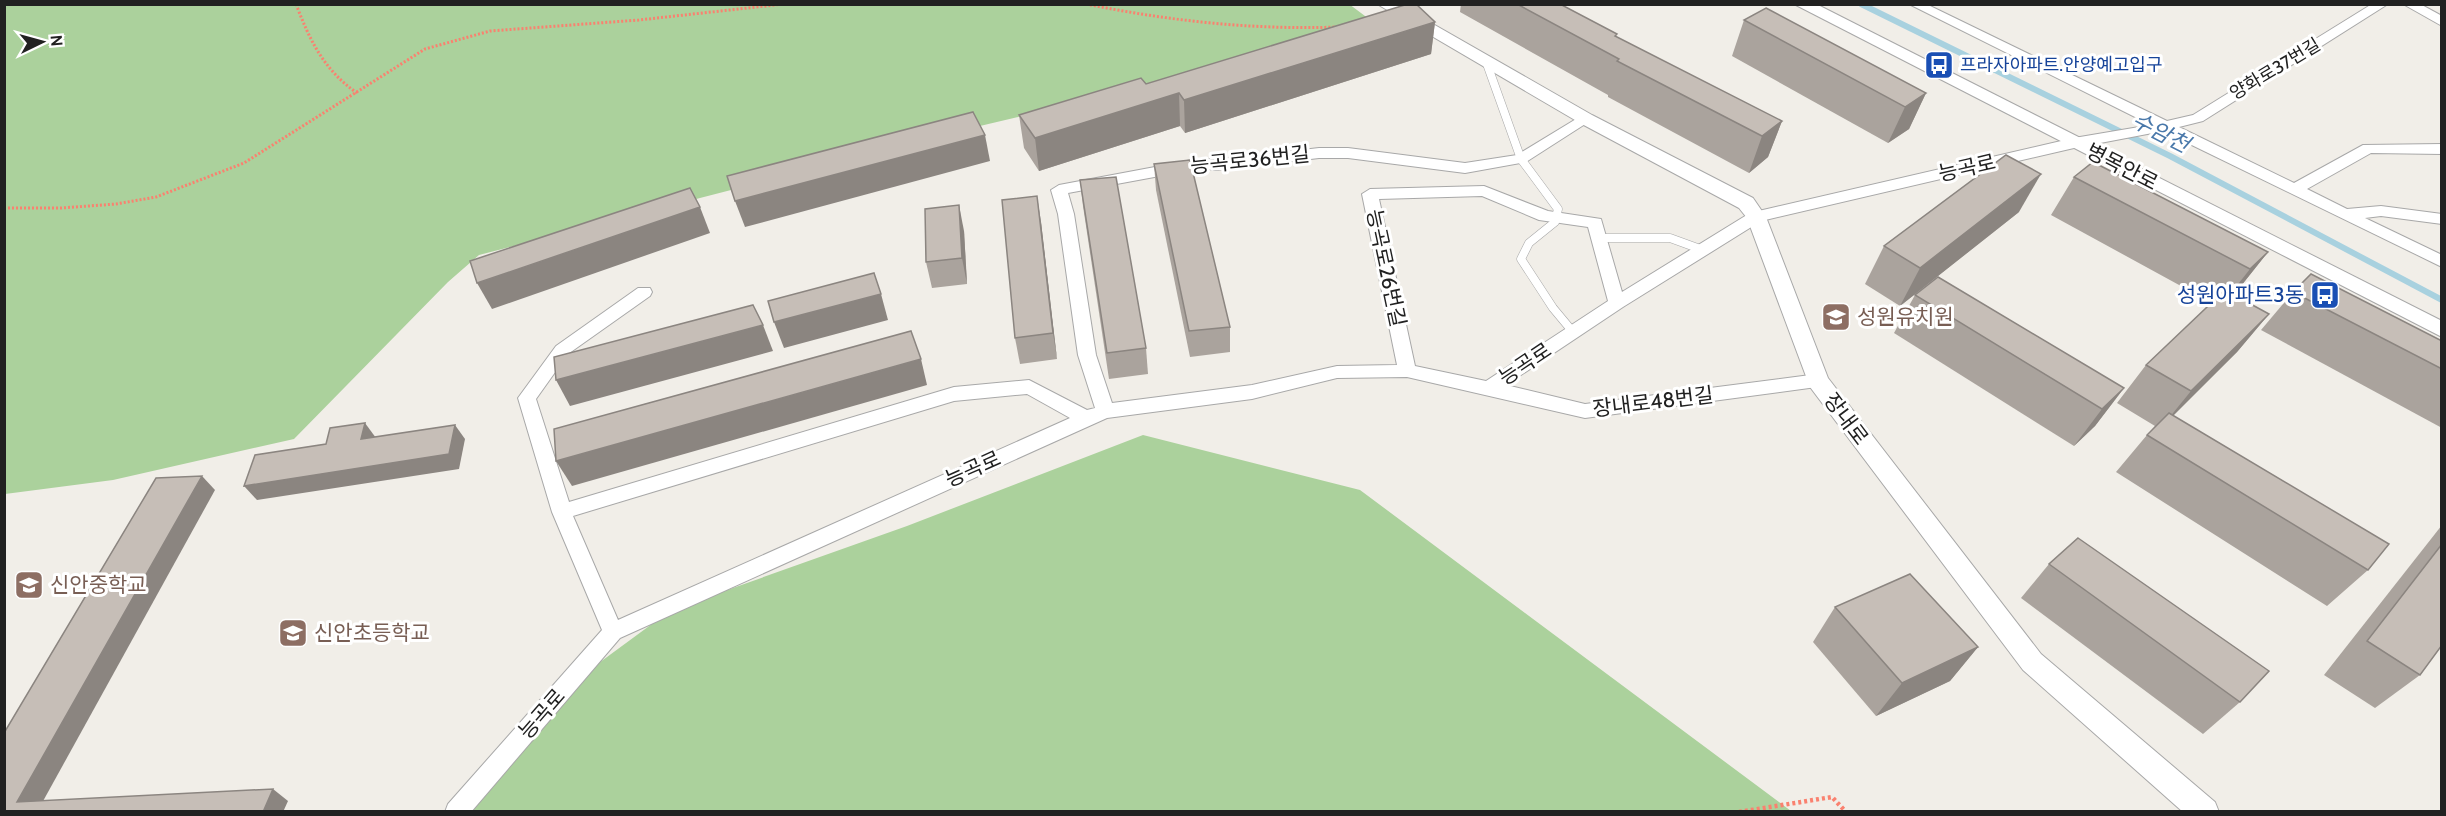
<svg xmlns="http://www.w3.org/2000/svg" width="2446" height="816" font-family="Cabin,'Noto Sans KR',sans-serif">
	<style>
		.forest { fill: #abd19c }
		.lines { fill: none; stroke-linecap: round; stroke-linejoin: round }
		.stream { stroke: #a8d1df; stroke-width: 6 }
		.service-casing { stroke: #a8a8a8; stroke-width: 9 }
		.minor-casing { stroke: #a8a8a8; stroke-width: 2 }
		.tertiary-casing { stroke: #a8a8a8; stroke-width: 2 }
		.path-far1 { stroke: #fa816f; stroke-width: 3; stroke-dasharray: 2 2; stroke-linecap: butt }
		.path { stroke: #fa816f; stroke-width: 4.5; stroke-dasharray: 3 3; stroke-linecap: butt }
		.service { stroke: #fff; stroke-width: 8 }
		.minor { fill: #fff; fill-rule: evenodd }
		.tertiary { fill: #fff; fill-rule: evenodd }
		.wall { fill: #aaa39d }
		.shaded-wall { fill: #8b8580 }
		.building { fill: #c6beb7; stroke: #8b8580; stroke-width: 1.5 }
		.labels { text-anchor: middle; stroke-width: 6; stroke-linejoin: round; paint-order: stroke }
		.far-transit-label { font-size: 18px; fill: #164399; stroke: #fff; text-anchor: start }
		.far-street-label { font-size: 18px; fill: #212121; stroke: #fff }
		.street-label { font-size: 21px; fill: #212121; stroke: #fff }
		.transit-label { font-size: 21px; fill: #164399; stroke: #fff; text-anchor: end }
		.education-label { font-size: 21px; fill: #785e54; stroke: #fff; text-anchor: start }
		.water-label { font-size: 22px; font-style: italic; fill: #4978aa; stroke: #fff }
	</style>
	<rect width="100%" height="100%" fill="#f1eee8"/>
	<g class="forest">
		<polygon points="1349,4 1385,31 963,130 479,255 448,282 294,439 113,480 5,494 4,5"/>
		<polygon points="1143,435 1360,490 1791,811 463,812 543,704 671,610 907,526"/>
	</g>
	<g class="lines">
		<polyline class="stream" points="1861,4 2170,156 2442,300"/>
		<g class="service-casing">
			<g id="service">
				<polyline points="1487,64 1521,159 1558,209 1555,222 1529,243 1521,259 1553,308 1573,332"/>
				<polyline points="1599,238 1670,238 1703,250"/>
			</g>
		</g>
		<g class="minor-casing">
			<g id="minor">
				<path d="M1909,4H1926L2167,121L2193,115L2372,4H2388L2203,121L2179,127L2294,183L2363,145L2442,144V154L2371,153L2307,189L2347,209L2381,206L2442,214V224L2381,216L2365,218L2442,255V267L2163,131L2074,148L1761,221L1623,307L1506,385L1585,404L1818,374L1824,376L1827,381L1824,386L1585,418L1407,377L1337,378L1252,399L1107,418L620,638L471,812H445L448,804L602,630L552,512L518,398L556,346L638,288H650L652,292L650,296L568,354L536,399L569,502L954,387L1029,380L1087,410L1095,408L1078,355L1058,214L1051,190L1059,185L1203,158L1215,160L1319,148H1348L1465,163L1517,155L1581,116H1591L1593,119L1526,162L1465,173L1348,158H1319L1215,170L1203,168L1068,193L1074,214L1096,355L1112,403L1252,385L1337,366L1397,365L1362,194L1370,189L1484,186L1548,211L1601,219L1622,292L1750,213L2074,138L2151,125ZM1482,196L1539,220L1588,227L1608,301L1486,381L1415,366L1379,199ZM1027,394L1070,418L618,620L573,516L954,401Z"/>
				<polygon points="2403,4 2420,4 2442,16 2442,26"/>
			</g>
		</g>
		<g class="tertiary-casing">
			<g id="tertiary">
				<polygon points="1377,4 1398,4 1592,115 1753,198 1766,217 1828,378 2041,654 2215,802 2219,812 2183,812 2023,670 1810,387 1747,218 1739,208 1580,123"/>
				<polygon points="1794,4 1816,4 2442,321 2442,337"/>
			</g>
		</g>
		<g class="path-far1">
			<path d="M296,4C310,41 324,70 357,93"/>
			<path d="M1086,4C1170,21 1252,30 1338,27"/>
			<polyline points="4,208 61,208 116,204 156,197 244,163 425,49 490,31 639,20 784,4"/>
		</g>
		<polyline class="path" points="1739,812 1832,797 1846,812"/>
		<use href="#service" class="service"/>
		<use href="#minor" class="minor"/>
		<use href="#tertiary" class="tertiary"/>
	</g>
	<g class="wall">
		<polygon points="1461,4 1560,4 1616,37 1782,121 1768,157 1749,173 1608,97 1608,95 1460,12"/>
		<polygon points="1744,20 1926,93 1909,129 1888,143 1732,56"/>
		<polygon points="1435,22 1431,54 1185,133 1180,126 1039,171 1024,148 1019,115 1146,84"/>
		<polygon points="1154,164 1230,327 1230,352 1190,357 1156,190"/>
		<polygon points="2074,177 2268,252 2237,291 2233,295 2269,314 2237,352 2173,415 2368,570 2327,606 2116,472 2147,435 2155,426 2117,403 2146,365 2212,303 2051,215"/>
		<polygon points="1080,180 1146,348 1148,374 1109,379 1083,206"/>
		<polygon points="2019,212 1900,306 1865,284 1884,246"/>
		<polygon points="1041,222 1057,359 1020,364 1015,338"/>
		<polygon points="964,231 967,284 932,288 926,262"/>
		<polygon points="2293,292 2442,341 2442,428 2261,330"/>
		<polygon points="1915,295 2124,388 2095,426 2074,446 1894,333"/>
		<polygon points="2442,525 2442,645 2420,675 2375,708 2324,675"/>
		<polygon points="2049,564 2240,702 2203,734 2021,598"/>
		<polygon points="1835,607 1978,647 1950,681 1876,716 1813,642"/>
	</g>
	<g class="shaded-wall">
		<polygon points="1435,22 1431,54 1185,133 1184,100"/>
		<polygon points="1179,93 1180,126 1039,171 1035,138"/>
		<polygon points="1926,93 1909,129 1888,143 1905,107"/>
		<polygon points="1782,121 1768,157 1749,173 1762,136"/>
		<polygon points="985,135 990,161 745,227 735,201"/>
		<polygon points="2041,174 2019,212 1900,306 1920,268"/>
		<polygon points="1037,196 1041,222 1057,359 1053,333"/>
		<polygon points="959,205 964,231 967,284 962,258"/>
		<polygon points="700,207 710,233 492,309 477,283"/>
		<polygon points="2268,252 2237,291 2220,307 2250,269"/>
		<polygon points="881,294 888,320 784,348 774,322"/>
		<polygon points="2269,314 2237,352 2160,429 2191,391"/>
		<polygon points="763,325 773,351 570,406 556,380"/>
		<polygon points="921,359 927,385 572,486 556,461"/>
		<polygon points="2124,388 2095,426 2074,446 2102,409"/>
		<polygon points="365,423 376,438 361,439"/>
		<polygon points="455,425 465,439 459,469 257,500 244,486"/>
		<polygon points="202,476 215,490 37,812 17,802"/>
		<polygon points="1978,647 1950,681 1876,716 1902,683"/>
		<polygon points="273,789 288,801 283,812 263,812"/>
	</g>
	<g class="building">
		<polygon points="1408,4 1416,4 1435,22 1184,100 1179,93 1035,138 1019,115 1141,78 1146,84"/>
		<polygon points="1517,4 1560,4 1617,34 1615,36 1782,121 1762,136 1617,61 1619,59"/>
		<polygon points="1766,8 1926,93 1905,107 1744,20"/>
		<polygon points="973,112 985,135 735,201 727,176"/>
		<polygon points="2006,155 2041,174 1920,268 1884,246"/>
		<polygon points="1190,160 1230,327 1189,331 1154,164"/>
		<polygon points="2093,162 2268,252 2250,269 2074,177"/>
		<polygon points="1116,177 1146,348 1107,353 1080,180"/>
		<polygon points="690,188 700,207 477,283 470,261"/>
		<polygon points="1037,196 1053,333 1015,338 1002,200"/>
		<polygon points="959,205 962,258 926,262 925,209"/>
		<polygon points="874,273 881,294 774,322 768,301"/>
		<polygon points="2311,274 2442,341 2442,369 2293,292"/>
		<polygon points="1938,277 2124,388 2102,409 1915,295"/>
		<polygon points="2225,290 2269,314 2191,391 2146,365"/>
		<polygon points="753,305 763,325 556,380 554,357"/>
		<polygon points="911,331 921,359 556,461 554,429"/>
		<polygon points="2169,413 2389,544 2368,570 2147,435"/>
		<polygon points="365,423 361,439 455,425 449,454 244,486 255,455 326,444 330,428"/>
		<polygon points="202,476 17,802 273,789 263,812 4,812 4,733 156,478"/>
		<polygon points="2078,538 2269,671 2240,702 2049,564"/>
		<polygon points="2442,544 2442,645 2420,675 2367,641"/>
		<polygon points="1910,574 1978,647 1902,683 1835,607"/>
	</g>
	<defs>
		<g id="bus-square" transform="scale(1.5)"><rect x="-9" y="-9" width="18" height="18" rx="4" fill="#1a4fb4" stroke="#fff"/><path d="M-5-6H5V4H4V6H2V4H-2V6H-4V4H-5ZM-3.5-4V0h7V-4ZM-3.5 1.2v1.5H-2V1.2ZM2 1.2v1.5H3.5V1.2Z" fill="#fff"/></g>
		<g id="school-square" transform="scale(1.5)"><rect x="-9" y="-9" width="18" height="18" rx="4" fill="#8d6e63" stroke="#fff"/><path d="M0-5L7-2L0 1L-7-2ZM-4 1L0 2.5L4 1V4Q0 6-4 4Z" fill="#fff"/></g>
	</defs>
	<g fill-rule="evenodd">
		<use href="#bus-square" x="1939" y="65"/>
		<use href="#bus-square" x="2325" y="295"/>
		<use href="#school-square" x="1836" y="317"/>
		<use href="#school-square" x="29" y="585"/>
		<use href="#school-square" x="293" y="633"/>
	</g>
	<g class="labels">
		<g class="far-transit-label">
			<text x="1960" y="71">프라자아파트.안양예고입구</text>
		</g>
		<g class="far-street-label">
			<text transform="translate(2275 69) rotate(-31)" y="6">양화로37번길</text>
		</g>
		<g class="street-label">
			<text transform="translate(1250 160) rotate(-6)" y="7">능곡로36번길</text>
			<text transform="translate(2122 167) rotate(27)" y="7">병목안로</text>
			<text transform="translate(1967 168) rotate(-13)" y="7">능곡로</text>
			<text transform="translate(1386 268) rotate(78)" y="7">능곡로26번길</text>
			<text transform="translate(1525 364) rotate(-34)" y="7">능곡로</text>
			<text transform="translate(1653 402) rotate(-7)" y="7">장내로48번길</text>
			<text transform="translate(1846 419) rotate(53)" y="7">장내로</text>
			<text transform="translate(973 469) rotate(-24)" y="7">능곡로</text>
			<text transform="translate(542 714) rotate(-49)" y="7">능곡로</text>
		</g>
		<g class="transit-label">
			<text x="2304" y="302">성원아파트3동</text>
		</g>
		<g class="education-label">
			<text x="1857" y="324">성원유치원</text>
			<text x="50" y="592">신안중학교</text>
			<text x="314" y="640">신안초등학교</text>
		</g>
		<g class="water-label">
			<text transform="translate(2161 132) rotate(27)" y="8">수암천</text>
		</g>
	</g>
	<rect width="2446" height="816" fill="none" stroke="#212121" stroke-width="12"/>
	<g transform="translate(42 42) rotate(85)" stroke="#ffffff" stroke-width="4.5" paint-order="stroke">
	<path d="M0-4.5L10 22L0 15L-10 22Z" fill="#212121"/>
	<text y="-9" font-size="16" font-weight="bold" text-anchor="middle" fill="#212121">N</text>
	</g>
</svg>
